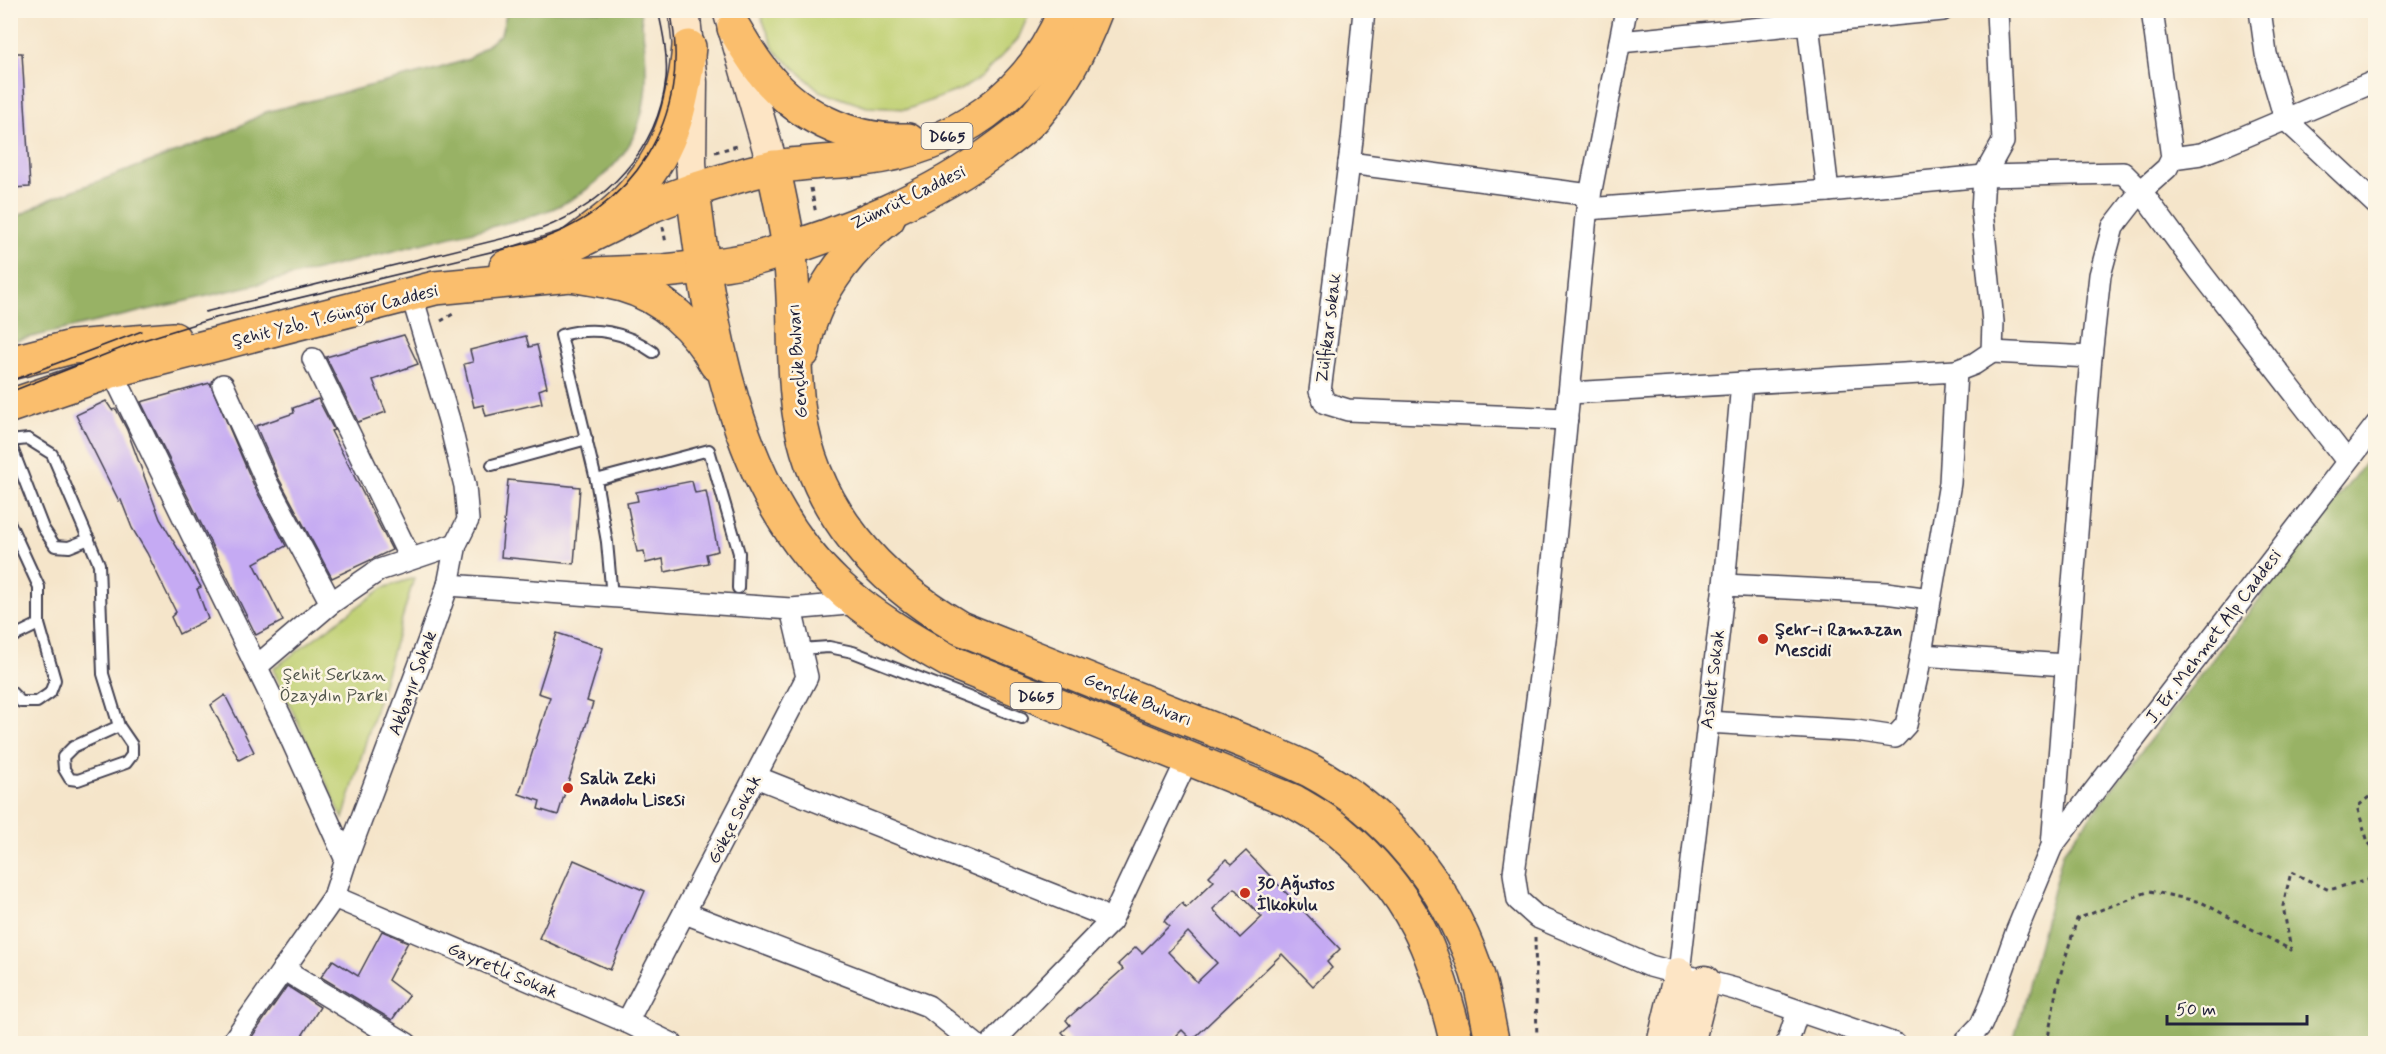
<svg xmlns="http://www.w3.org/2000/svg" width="2386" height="1054" font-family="Mynerve,sans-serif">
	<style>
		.green { fill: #c0d073; stroke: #717957; stroke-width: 1.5 }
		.forest { fill: #98b265; stroke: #5d6a50; stroke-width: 1.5 }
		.building { fill: #c5aaf3; fill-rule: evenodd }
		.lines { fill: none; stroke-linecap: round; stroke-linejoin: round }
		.service-casing { stroke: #423f50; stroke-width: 14 }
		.minor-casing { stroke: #423f50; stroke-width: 24 }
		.secondary-casing { stroke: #423f50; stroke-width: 33 }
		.primary-casing { stroke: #423f50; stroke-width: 36 }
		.trunk-casing { stroke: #423f50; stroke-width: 36 }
		.path { stroke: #423f50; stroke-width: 3; stroke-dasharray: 4.5 4.5; stroke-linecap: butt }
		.service { stroke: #fff; stroke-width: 10 }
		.minor { stroke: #fff; stroke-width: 21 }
		.secondary { stroke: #fde5c5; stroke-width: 30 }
		.primary { stroke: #fabe6d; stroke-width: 33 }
		.trunk { stroke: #fabe6d; stroke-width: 33 }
		.tram { stroke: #22223b; stroke-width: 1.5 }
		.poi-dot { fill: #c8321e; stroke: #fcf5e5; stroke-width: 2 }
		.labels { text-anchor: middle; stroke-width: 5; stroke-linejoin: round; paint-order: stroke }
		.shield { fill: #fcf5e5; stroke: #63616e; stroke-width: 1.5 }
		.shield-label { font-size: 16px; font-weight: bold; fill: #22223b }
		.street-label { font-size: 18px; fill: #22223b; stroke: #fcf5e5 }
		.poi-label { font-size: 18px; font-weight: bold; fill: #22223b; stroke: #fcf5e5; text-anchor: start }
		.park-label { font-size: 18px; fill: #51564c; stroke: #fcf5e5 }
	</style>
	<rect width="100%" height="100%" fill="#fcf5e5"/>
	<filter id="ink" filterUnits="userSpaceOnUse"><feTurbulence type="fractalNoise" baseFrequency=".0167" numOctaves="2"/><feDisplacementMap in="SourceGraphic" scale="12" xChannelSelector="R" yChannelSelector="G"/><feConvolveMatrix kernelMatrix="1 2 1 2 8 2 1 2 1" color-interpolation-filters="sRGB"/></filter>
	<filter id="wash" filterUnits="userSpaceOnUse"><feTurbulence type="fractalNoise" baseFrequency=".008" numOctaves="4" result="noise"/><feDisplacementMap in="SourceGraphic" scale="24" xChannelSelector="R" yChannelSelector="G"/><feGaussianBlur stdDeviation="1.35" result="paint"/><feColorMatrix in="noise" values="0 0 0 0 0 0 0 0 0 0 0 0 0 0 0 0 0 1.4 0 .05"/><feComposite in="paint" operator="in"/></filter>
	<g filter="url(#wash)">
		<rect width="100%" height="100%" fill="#f5e5ca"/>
		<g class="green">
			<polygon points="759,11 1030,11 1018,39 980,78 962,89 908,109 867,107 820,91 775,51"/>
			<polygon points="414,578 343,819 273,669 383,588"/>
		</g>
		<g class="forest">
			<path d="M507,11H640C648,60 654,116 620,158C603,179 577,199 552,209C512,224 462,233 420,244C285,280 147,309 11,342V220L50,199L223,135L266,112L437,69L469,59L501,34Z"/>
			<polygon points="2375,450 2375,1043 2013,1043 2063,852"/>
		</g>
		<g id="blocks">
			<g class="building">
				<polygon points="10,53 22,53 30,187 10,188"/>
				<polygon points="404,335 418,364 373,380 386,412 358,422 326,357"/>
				<polygon points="526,336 529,347 537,345 547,387 539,390 542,403 486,416 483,405 474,407 464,364 473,362 470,350"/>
				<polygon points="210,383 255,488 286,546 254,563 283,621 256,635 141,402"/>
				<polygon points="318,399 334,430 331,431 392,550 332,578 278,477 256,426 294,413 293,408"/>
				<polygon points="106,401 112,410 116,409 127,430 160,519 201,587 197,589 208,619 179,634 171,617 176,612 147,553 132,528 121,500 119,501 76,415"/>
				<polygon points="508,480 580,487 574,564 501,557"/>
				<polygon points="692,481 695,493 706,491 718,551 706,554 708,563 665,572 663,559 646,563 644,551 637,552 627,503 638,501 636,492"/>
				<polygon points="557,633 603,648 587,701 593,703 558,815 538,809 540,801 519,794 550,697 538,693"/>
				<polygon points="225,695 254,752 239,760 211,705"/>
				<path d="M1246,851L1340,949L1327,962L1332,968L1313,986L1282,954L1192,1040L1182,1030L1168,1044H1073L1062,1032L1070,1025L1066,1020L1123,969L1118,964L1136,947L1142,953L1169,926L1164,921L1182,903L1186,908L1214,881L1209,876L1226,859L1232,864ZM1234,888L1262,917L1240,938L1213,909ZM1188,932L1217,963L1197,982L1168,952Z"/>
				<polygon points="574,860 645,891 610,970 539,938"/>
				<polygon points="382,931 408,942 388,980 409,996 392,1020 321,977 333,960 358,976"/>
				<polygon points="287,986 320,1007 297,1044 247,1044"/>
			</g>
		</g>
	</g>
	<g filter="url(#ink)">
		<use href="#blocks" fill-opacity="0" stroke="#423f50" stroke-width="1.5"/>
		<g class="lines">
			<g class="service-casing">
				<g id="service">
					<polyline points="10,441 28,439 52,454 99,564 103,674 119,726 132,745 132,755 126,763 78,780 70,779 64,769 63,757 73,747 119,726"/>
					<polyline points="10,443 43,528 55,546 69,547 89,539"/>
					<polyline points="492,465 587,439"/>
					<polyline points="596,480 709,450 739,553 738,588"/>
					<polyline points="10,524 39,587 39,624 55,680 50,693 37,702 21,702 10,691"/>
					<path d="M612,597L607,542L596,480L561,335C595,326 624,331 653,352"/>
					<polyline points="10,638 39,624"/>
					<polyline points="800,649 829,647 853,652 1022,718"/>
				</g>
			</g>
			<g class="minor-casing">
				<g id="minor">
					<polyline points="1364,10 1352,140 1320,391 1325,403 1348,410 1567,419"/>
					<polyline points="1626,10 1586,216 1547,624 1514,873 1518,900 1537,917 1650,966 1735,989 1895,1044"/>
					<polyline points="2260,10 2266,54 2285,119 2376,204"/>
					<polyline points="1808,24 1828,191"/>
					<polyline points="1620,42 1943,10"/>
					<polyline points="2172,158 2201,154 2227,144 2376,81"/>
					<polyline points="1349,163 1590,195"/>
					<polyline points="1587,209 1828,191 1984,176 2123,173 2141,191 2199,270 2347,461"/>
					<polyline points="1992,352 2091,357"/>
					<polyline points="313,359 410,558"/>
					<polyline points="112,371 282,719 346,860"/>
					<polyline points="223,385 267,483 331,603"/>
					<polyline points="1569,393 1956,371"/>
					<polyline points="448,585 791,609 859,603"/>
					<polyline points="1724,585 1886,593 1930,599"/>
					<polyline points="1921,655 2066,665"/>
					<polyline points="256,667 331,603 379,570 456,544"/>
					<polyline points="1707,722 1856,731 1895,737 1906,725 1917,677 1950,483 1956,371 1974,364 1992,352 1993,322 1982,211 1984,176 2003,142 1997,10"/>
					<polyline points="756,777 1096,912 1111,921"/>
					<polyline points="2052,846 2376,425"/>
					<polyline points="334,897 627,1022 672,1044"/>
					<polyline points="685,913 928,1006 975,1044"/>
					<polyline points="283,969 407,1044"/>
					<polyline points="1679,973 1724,585 1742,383"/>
					<polyline points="627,1022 807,677 791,609"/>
					<polyline points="231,1044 334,897 346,860 428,642 448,585 456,544 468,520 465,486 449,420 411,293"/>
					<polyline points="991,1044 1111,921 1188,758"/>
					<polyline points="1787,1044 1798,1011"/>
					<polyline points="1963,1044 1981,1025 1994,995 2017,930 2052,846 2091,357 2100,275 2113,227 2141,191 2167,168 2172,158 2152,10"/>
				</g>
			</g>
			<g class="secondary-casing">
				<g id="secondary">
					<polyline points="684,10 692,82 691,162 693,190"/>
					<polyline points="728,10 773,167"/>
					<polyline points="1662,1044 1679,973"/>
					<polyline points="1689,1044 1705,981"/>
				</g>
			</g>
			<g class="primary-casing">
				<g id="primary">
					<polyline points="506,267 572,245 653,205 693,190"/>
					<polyline points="10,363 72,347 174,339"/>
					<polyline points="10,406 112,371 435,288 571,275 664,271 703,267"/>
				</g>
			</g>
			<g class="trunk-casing">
				<g id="trunk">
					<path d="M1065,10C1031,96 953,149 863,159C834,162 805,162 777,167C749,171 721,182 693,190C709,321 734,488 835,583C869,615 911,640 951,662L1293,801C1308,810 1325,819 1339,831C1412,891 1436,954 1457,1044"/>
					<path d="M734,28C742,41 750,55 759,67C794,115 850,142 908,140"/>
					<path d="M773,167C779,194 785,221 789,248C797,302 791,358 799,412C813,510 878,580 960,628L1265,750C1280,757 1296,763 1311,771C1389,813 1446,885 1475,967C1484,992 1487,1019 1493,1044"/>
					<path d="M572,245C589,231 610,218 626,201C670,156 683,108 689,47"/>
					<path d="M703,267C722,264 743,262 761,257C843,234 933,197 1000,146C1013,136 1028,126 1038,113C1064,83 1082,47 1096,10"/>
					<path d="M571,275C588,278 605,280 622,285C662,296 697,328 716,364"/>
					<path d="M803,352C811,298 846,251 888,219"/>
				</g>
			</g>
			<g class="path">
				<polyline points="715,152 741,145"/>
				<polyline points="811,188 816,214"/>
				<polyline points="663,227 666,244"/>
				<polyline points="441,321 453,314"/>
				<polyline points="2376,791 2357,807 2368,842 2376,851"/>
				<polyline points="1535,937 1537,1044"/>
				<polyline points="2047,1044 2057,986 2077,919 2150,891 2201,902 2291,950 2283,906 2291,872 2329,890 2376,877"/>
			</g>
			<use href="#service" class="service"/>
			<use href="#minor" class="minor"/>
			<use href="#secondary" class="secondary"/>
			<use href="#primary" class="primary"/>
			<use href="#trunk" class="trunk"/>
			<g class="tram">
				<path d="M205,312L541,229C606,204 658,150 666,79C668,56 663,32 658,10"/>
				<polyline points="10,381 142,331"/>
				<path d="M10,392L137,342L211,319L528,243C632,214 694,117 670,10"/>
			</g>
		</g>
	</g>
	<g class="poi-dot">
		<circle cx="1763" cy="639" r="6"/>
		<circle cx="568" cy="788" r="6"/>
		<circle cx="1245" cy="893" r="6"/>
	</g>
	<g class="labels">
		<g class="shield">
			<rect x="921.5" y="123" width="51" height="26" rx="4.5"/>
			<rect x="1010.5" y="683" width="51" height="26" rx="4.5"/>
		</g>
		<g class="shield-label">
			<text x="947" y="142">D665</text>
			<text x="1036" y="702">D665</text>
		</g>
		<g class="street-label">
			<text transform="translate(908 197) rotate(-26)" y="6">Zümrüt Caddesi</text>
			<text transform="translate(335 315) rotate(-14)" y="6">Şehit Yzb. T.Güngör Caddesi</text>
			<text transform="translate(1328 328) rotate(-83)" y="6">Zülfikar sokak</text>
			<text transform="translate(797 361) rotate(-94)" y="6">Gençlik Bulvarı</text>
			<text transform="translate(2213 636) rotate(-53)" y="6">J. Er. Mehmet Alp Caddesi</text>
			<text transform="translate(1712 679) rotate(-83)" y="6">Asalet Sokak</text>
			<text transform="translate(412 683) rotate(-70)" y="6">Akbayır Sokak</text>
			<text transform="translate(1138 699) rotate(22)" y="6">Gençlik Bulvarı</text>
			<text transform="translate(734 819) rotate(-63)" y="6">Gökçe Sokak</text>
			<text transform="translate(503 970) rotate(23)" y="6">Gayretli Sokak</text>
		</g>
		<g class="poi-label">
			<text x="1775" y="635">Şehr-i Ramazan<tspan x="1775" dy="21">Mescidi</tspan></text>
			<text x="580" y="784">Salih Zeki<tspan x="580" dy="21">Anadolu Lisesi</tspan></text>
			<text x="1257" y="889">30 Ağustos<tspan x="1257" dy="21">İlkokulu</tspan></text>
		</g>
		<g class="park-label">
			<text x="334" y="680">Şehit Serkan<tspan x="334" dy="21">Özaydın Parkı</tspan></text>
		</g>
	</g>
	<rect width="2386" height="1054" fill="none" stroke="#fcf5e5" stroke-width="36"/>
	<path d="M2167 1015v9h140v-9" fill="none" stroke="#22223b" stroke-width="3"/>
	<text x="2176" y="1015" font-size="18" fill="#22223b" stroke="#fcf5e5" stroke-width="4.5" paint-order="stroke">50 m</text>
</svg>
